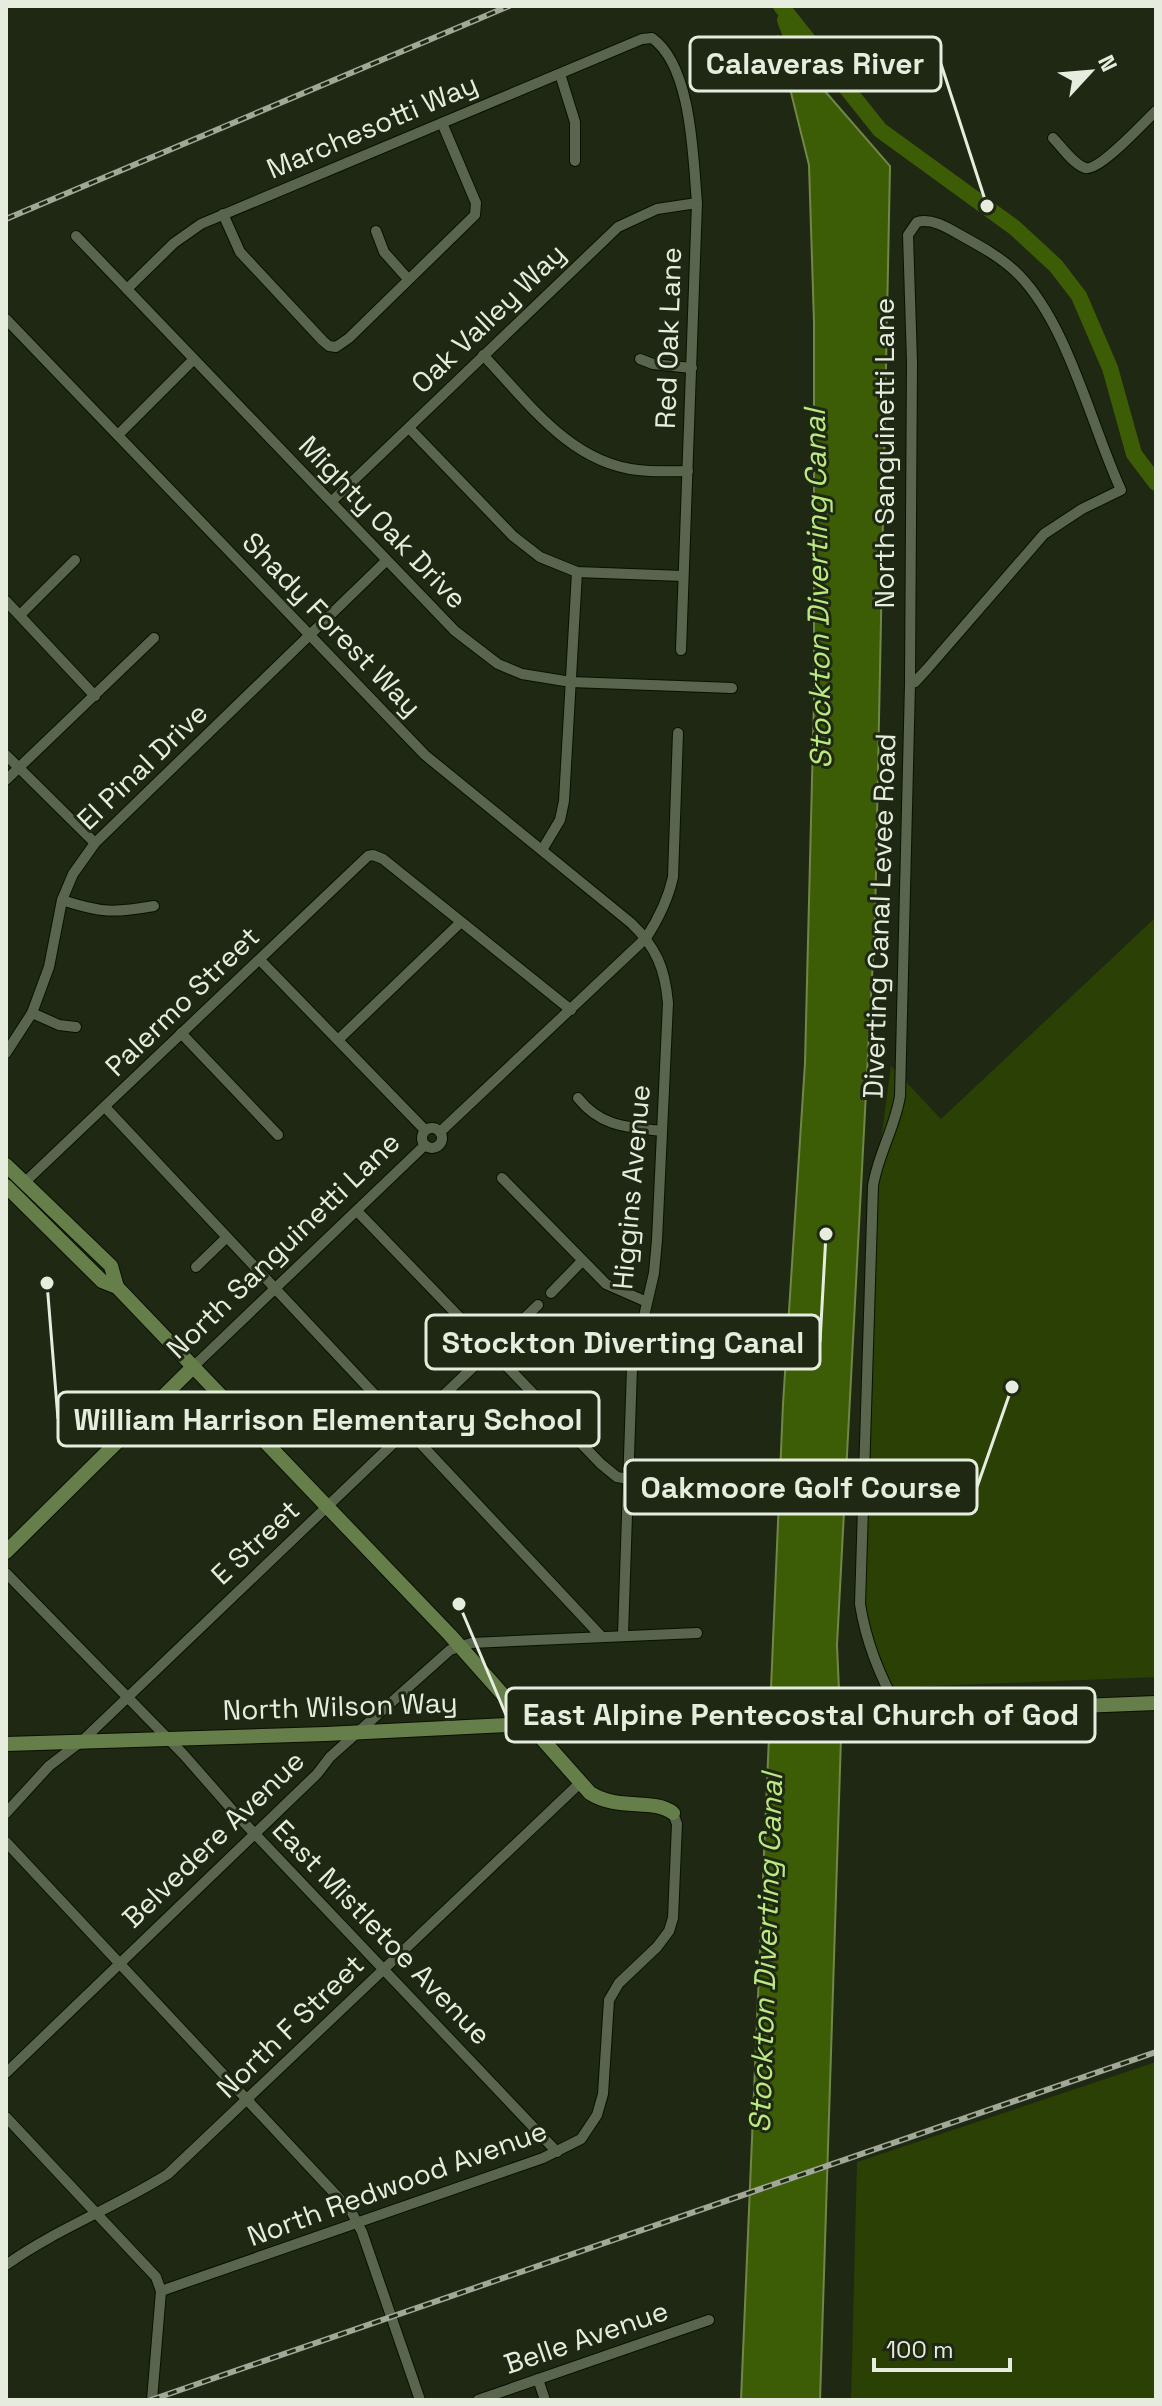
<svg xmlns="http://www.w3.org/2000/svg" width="1162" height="2406" font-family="'Space Grotesk',sans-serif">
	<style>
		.green { fill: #2a4005 }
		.water { fill: #3d5c06; stroke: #708847; stroke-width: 2 }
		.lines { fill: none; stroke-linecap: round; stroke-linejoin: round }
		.river { stroke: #3d5c06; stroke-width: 16 }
		.street-casing { stroke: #091101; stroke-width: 12 }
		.secondary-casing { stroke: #091101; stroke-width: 16 }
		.street { stroke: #59654d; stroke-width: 10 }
		.secondary { stroke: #667e49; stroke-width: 14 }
		.rail-casing { stroke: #a1a898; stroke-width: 6 }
		.rail { stroke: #1f2813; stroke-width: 3; stroke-dasharray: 9; stroke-linecap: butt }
		.labels { text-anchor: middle; stroke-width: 6; stroke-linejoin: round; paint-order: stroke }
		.street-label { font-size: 28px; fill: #e6eddf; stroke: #1f2813 }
		.water-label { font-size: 30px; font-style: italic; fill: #bbea82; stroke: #1f2813 }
		.leader { fill: none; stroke: #e6eddf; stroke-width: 3 }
		.callout-dot { fill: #e6eddf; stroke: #1f2813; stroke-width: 3 }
		.callout { fill: #1f2813; stroke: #e6eddf; stroke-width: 3 }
		.callout-label { font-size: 30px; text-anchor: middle; font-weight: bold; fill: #e6eddf }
	</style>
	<rect width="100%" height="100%" fill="#1f2813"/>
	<g class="green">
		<polygon points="1156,917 1156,1677 886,1688 856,1612 878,1163 891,1066 941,1119"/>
		<polygon points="1156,2062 1156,2400 851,2400 857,2162"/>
	</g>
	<polygon class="water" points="777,36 890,166 875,921 837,1645 841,1737 820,2400 741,2400 783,1404 805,1063 814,700 814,322 809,165"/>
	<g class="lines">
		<g class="river">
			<polyline points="781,6 880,130 1015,228 1056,266 1079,296 1110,368 1134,454 1156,483"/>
			<polyline points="785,20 810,84"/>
		</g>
		<g class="street-casing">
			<g id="street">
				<polyline points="560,74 575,122 575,161"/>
				<path d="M1053,138C1061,146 1073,164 1085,168C1099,172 1144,122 1156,111"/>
				<polyline points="223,214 240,252 323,341 329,346 336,347 349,338 475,215 476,203 442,123"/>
				<polyline points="376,231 384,252 408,279"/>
				<polyline points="76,236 455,631 498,664 522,674 571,682 732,688"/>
				<path d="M127,289L174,243L201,224L642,39L652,38C692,66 693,158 697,203L681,650"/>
				<path d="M6,319L425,755L631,923C656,947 665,968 668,1003L657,1240L654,1273L632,1368L623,1634"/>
				<path d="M483,355C527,401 570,463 638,470C654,472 671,471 688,471"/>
				<polyline points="640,359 653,364 692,368"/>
				<polyline points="409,428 513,536 540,557 577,572 683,576"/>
				<polyline points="118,435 193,360"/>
				<polyline points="332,501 618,227 657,209 697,203"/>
				<polyline points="6,601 95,696"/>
				<polyline points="20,615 75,560"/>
				<polyline points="6,755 95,843"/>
				<polyline points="6,780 154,638"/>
				<polyline points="542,850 560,820 564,801 577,572"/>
				<path d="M62,900C101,913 114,913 154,906"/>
				<polyline points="260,960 425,1130"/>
				<polyline points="32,1013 59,1025 76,1027"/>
				<polyline points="181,1033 278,1135"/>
				<polyline points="338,1040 461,922"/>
				<polyline points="6,1053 32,1013 49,967 62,900 73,874 95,843 386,561"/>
				<path d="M578,1098C601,1127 627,1127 662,1131"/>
				<polyline points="105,1107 600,1635"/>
				<circle cx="432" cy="1138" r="10"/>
				<path d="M440,1132L646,938C659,918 668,900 673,877L678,733"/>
				<polyline points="502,1178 606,1284 647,1302"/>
				<polyline points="24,1183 368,856 373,855 383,859 571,1010"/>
				<polyline points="357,1211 601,1464 617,1477 628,1479"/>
				<polyline points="196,1267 226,1238"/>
				<polyline points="551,1293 582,1261"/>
				<polyline points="193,1367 425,1145"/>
				<polyline points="6,1573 184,1755 234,1812 557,2152"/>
				<path d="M900,1712C881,1679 866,1642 860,1604L873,1186C878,1154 895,1128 900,1096L910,684L915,682L927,669L1044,534L1082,509L1121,490C1091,425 1068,324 1018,274C1002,258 982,247 962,236C948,228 933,218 917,222L908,235L912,362L910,681L912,683"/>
				<polyline points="6,1813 49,1766 83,1740 538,1305"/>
				<polyline points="6,1842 351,2211 362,2232 420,2400"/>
				<polyline points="6,2073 317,1774 330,1757 450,1650 471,1643 697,1633"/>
				<polyline points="6,2117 156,2277 161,2291 152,2400"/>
				<path d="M6,2265C56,2229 116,2207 168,2174L580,1783"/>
				<polyline points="161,2291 543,2158 581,2139 597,2115 603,2094 609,2000 619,1983 657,1947 669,1931 673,1918 677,1824 673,1813"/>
				<polyline points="538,2379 545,2400"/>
				<polyline points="478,2400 709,2320"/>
			</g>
		</g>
		<g class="secondary-casing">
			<g id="secondary">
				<polyline points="6,1165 111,1266 117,1287"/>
				<path d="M6,1186L102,1281L117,1287L450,1635L590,1793C618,1811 653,1798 673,1813"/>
				<polyline points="6,1552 193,1367"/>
				<polyline points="6,1744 326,1734 507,1725 534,1727 1156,1703"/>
			</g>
		</g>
		<use href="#street" class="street"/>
		<use href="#secondary" class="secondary"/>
		<g class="rail-casing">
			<g id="rail">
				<polyline points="6,219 509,6"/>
				<polyline points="151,2400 1156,2052"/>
			</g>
		</g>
		<use href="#rail" class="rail"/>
	</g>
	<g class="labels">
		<g class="street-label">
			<text transform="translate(372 126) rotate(-23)" y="10">Marchesotti Way</text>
			<text transform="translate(488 318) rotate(-44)" y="10">Oak Valley Way</text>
			<text transform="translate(668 338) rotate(-88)" y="10">Red Oak Lane</text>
			<text transform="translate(884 453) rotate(-90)" y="10">North Sanguinetti Lane</text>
			<text transform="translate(383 522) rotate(46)" y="10">Mighty Oak Drive</text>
			<text transform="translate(332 624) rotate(46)" y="10">Shady Forest Way</text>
			<text transform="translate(142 766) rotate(-44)" y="10">El Pinal Drive</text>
			<text transform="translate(879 916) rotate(-88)" y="10">Diverting Canal Levee Road</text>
			<text transform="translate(182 1001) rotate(-44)" y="10">Palermo Street</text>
			<text transform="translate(631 1187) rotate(-85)" y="10">Higgins Avenue</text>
			<text transform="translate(283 1245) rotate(-44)" y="10">North Sanguinetti Lane</text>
			<text transform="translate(255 1542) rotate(-43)" y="10">E Street</text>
			<text transform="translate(340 1706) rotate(-2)" y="10">North Wilson Way</text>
			<text transform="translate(213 1839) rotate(-44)" y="10">Belvedere Avenue</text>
			<text transform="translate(382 1932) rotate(46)" y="10">East Mistletoe Avenue</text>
			<text transform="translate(290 2026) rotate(-44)" y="10">North F Street</text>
			<text transform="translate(397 2183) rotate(-20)" y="10">North Redwood Avenue</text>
			<text transform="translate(586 2337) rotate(-19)" y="10">Belle Avenue</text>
		</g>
		<g class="water-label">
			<text transform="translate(818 589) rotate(-91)" y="10">Stockton Diverting Canal</text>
			<text transform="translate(766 1953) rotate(-88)" y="10">Stockton Diverting Canal</text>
		</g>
	</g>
	<path class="leader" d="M987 206L941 64M826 1234L820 1342M47 1283L58 1419M1012 1387L977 1487M459 1604L506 1715"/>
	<g class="callout-dot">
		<circle cx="987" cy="206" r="8"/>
		<circle cx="826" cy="1234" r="8"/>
		<circle cx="47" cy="1283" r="8"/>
		<circle cx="1012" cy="1387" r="8"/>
		<circle cx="459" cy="1604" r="8"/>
	</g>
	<g class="callout">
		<rect x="690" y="37" width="251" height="54" rx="8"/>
		<rect x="426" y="1315" width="394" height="54" rx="8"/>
		<rect x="58" y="1392" width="541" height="54" rx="8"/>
		<rect x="625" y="1460" width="352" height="54" rx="8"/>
		<rect x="506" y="1688" width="589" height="54" rx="8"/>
	</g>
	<g class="callout-label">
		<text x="815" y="74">Calaveras River</text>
		<text x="623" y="1353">Stockton Diverting Canal</text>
		<text x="328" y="1430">William Harrison Elementary School</text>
		<text x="801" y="1498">Oakmoore Golf Course</text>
		<text x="801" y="1725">East Alpine Pentecostal Church of God</text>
	</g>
	<rect width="1162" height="2406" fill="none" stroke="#e6eddf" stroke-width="16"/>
	<g transform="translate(1090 72) rotate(64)" stroke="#1f2813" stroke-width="6" paint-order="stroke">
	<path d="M0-6L14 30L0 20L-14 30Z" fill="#e6eddf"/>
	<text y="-12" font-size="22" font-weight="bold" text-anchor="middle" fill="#e6eddf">N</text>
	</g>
	<path d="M874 2358v12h136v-12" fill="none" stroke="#e6eddf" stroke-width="4"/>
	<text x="886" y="2358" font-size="24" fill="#e6eddf" stroke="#1f2813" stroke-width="6" paint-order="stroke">100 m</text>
</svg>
